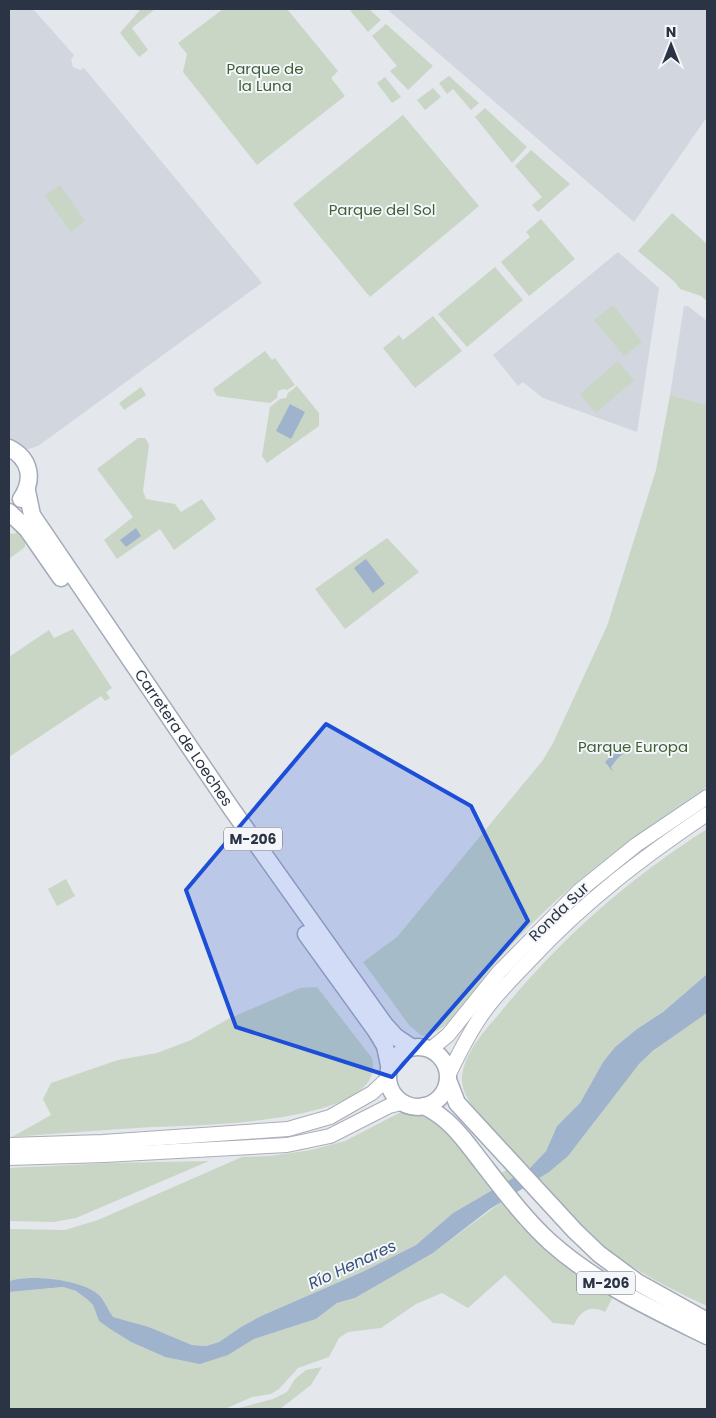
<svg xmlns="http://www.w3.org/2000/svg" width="716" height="1418" font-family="Poppins,sans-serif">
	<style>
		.built { fill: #d2d6de }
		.green { fill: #c9d6c5 }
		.water { fill: #9fb4cc }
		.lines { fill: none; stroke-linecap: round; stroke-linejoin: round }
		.secondary-casing { stroke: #a9aeb7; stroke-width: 16 }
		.primary-casing { stroke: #a3abb8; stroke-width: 19 }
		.secondary { stroke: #fff; stroke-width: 14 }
		.primary { stroke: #fff; stroke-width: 16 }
		.marked { fill: #1d4ed8; fill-opacity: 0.2; stroke: #1d4ed8; stroke-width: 4; stroke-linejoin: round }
		.labels { text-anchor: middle; stroke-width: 4; stroke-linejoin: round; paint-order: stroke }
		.shield { fill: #f4f6f9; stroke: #676e7b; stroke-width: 1 }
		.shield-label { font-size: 14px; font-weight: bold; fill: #2b3445 }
		.park-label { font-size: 15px; fill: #3f6138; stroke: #f4f6f9 }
		.street-label { font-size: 15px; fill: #2b3445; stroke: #f4f6f9 }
		.water-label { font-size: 16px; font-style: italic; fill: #34527a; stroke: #f4f6f9 }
	</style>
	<rect width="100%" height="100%" fill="#e4e7ec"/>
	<g class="built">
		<polygon points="9,9 33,9 74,55 71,60 73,67 80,70 84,68 262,283 38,446 25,450 9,448"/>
		<polygon points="387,9 707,9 707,117 634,222"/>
		<polygon points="618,252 659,288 637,432 543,398 523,382 518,386 493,355"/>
		<polygon points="684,306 688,306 707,321 707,405 670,395"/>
	</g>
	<g class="green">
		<polygon points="141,9 155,9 132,28 148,50 139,57 120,33"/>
		<polygon points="223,9 287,9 338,71 331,78 345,96 257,165 183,72 187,54 178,43"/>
		<polygon points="349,9 369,9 381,20 368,32"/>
		<polygon points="386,24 433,66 408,90 390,71 397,66 372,36"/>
		<polygon points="449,76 479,103 471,110 453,89 447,94 439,83"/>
		<polygon points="385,77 401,97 392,103 377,83"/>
		<polygon points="433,88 441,97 425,110 417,100"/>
		<polygon points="485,108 527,147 512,163 475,117"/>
		<polygon points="403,115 479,206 370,297 293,204"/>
		<polygon points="531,150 570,184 538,212 532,205 542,197 515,166"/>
		<polygon points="60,185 85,221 71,232 45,196"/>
		<polygon points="672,213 707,244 707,301 701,296 680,289 675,282 638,251"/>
		<polygon points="541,219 575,259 529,296 501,262 530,237 526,232"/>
		<polygon points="495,267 523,300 467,347 438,314"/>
		<polygon points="613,305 642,342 624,356 594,320"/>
		<polygon points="433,316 462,351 415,388 383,348 399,335 403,340"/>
		<polygon points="265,351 272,360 275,358 295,385 287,390 284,389 278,391 277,398 270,403 217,396 213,389"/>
		<polygon points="618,361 634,380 596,413 580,394"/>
		<polygon points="297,386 319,413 319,426 267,463 262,456 270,407 280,399 286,398 288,393"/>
		<polygon points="141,387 146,395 124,410 119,403"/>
		<path d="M670,395L707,405V787C629,839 554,893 493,966C476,986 450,1034 422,1036L409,1025L363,962L397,937L543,760L553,743L607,626L656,470Z"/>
		<polygon points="138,438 145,438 149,445 143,491 146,499 175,504 181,512 202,499 216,519 174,550 160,529 117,559 104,540 133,517 97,469"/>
		<polygon points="21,530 25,539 25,547 9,559 9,533 14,534"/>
		<polygon points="387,538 419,572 345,629 315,589"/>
		<polygon points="73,629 112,688 106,692 110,698 105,701 101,696 9,757 9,657 49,630 54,638"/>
		<path d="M707,829V974L663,1012L637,1029L615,1047L603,1062L580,1103L557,1126L546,1151L530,1168L453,1213L416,1245L362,1272L261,1316L241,1327L219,1342L206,1346L192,1345L149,1327L112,1317C108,1310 104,1299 98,1294C81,1279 29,1274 9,1281V1229L65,1230L98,1220L242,1157L270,1156L311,1150L345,1141L405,1110L437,1121L454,1136L487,1179L505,1171L521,1159C503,1141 459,1103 462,1077C464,1053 485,1030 500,1013C559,940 628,879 707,829Z"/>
		<polygon points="66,879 75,896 57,906 48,889"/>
		<path d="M317,987L372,1058C390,1125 191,1125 152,1127C105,1130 59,1133 12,1137L51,1115L43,1099L51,1083L118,1060L157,1053L191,1040L228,1019L300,988Z"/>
		<path d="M707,1013V1306C663,1286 619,1263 585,1229C568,1213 554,1195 538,1179C583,1151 603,1101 639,1064C659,1044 684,1029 707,1013Z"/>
		<polygon points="209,1161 76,1218 53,1222 9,1221 9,1168 109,1163"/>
		<path d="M504,1200L521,1227L613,1297L605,1312C590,1304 580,1311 574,1325L553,1323L505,1275L468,1308L442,1293L416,1304L381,1328L348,1332L339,1338L329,1357L298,1368L279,1389L271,1394L252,1397L225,1409H9V1292L63,1287L76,1291L88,1300L93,1305L99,1321L110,1329L131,1342L165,1357L228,1355L254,1339L316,1319L337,1303L355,1298L433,1253Z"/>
		<polygon points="322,1367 311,1385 280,1409 235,1409 273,1399 287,1392 295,1379 306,1370"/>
	</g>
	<g class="water">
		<polygon points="290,404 305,412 291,439 276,431"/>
		<polygon points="136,528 141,536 126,547 120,540"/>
		<polygon points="366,559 385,584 373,593 354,568"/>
		<polygon points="620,747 630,755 625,752 617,759 611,767 613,772 605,762"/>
		<path d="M707,974V1013L654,1050L639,1064L568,1156L549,1172L490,1209L433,1253L355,1298L337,1303L316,1319L254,1339L228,1355L200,1364L165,1357L131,1342L110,1329L99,1321L93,1305L88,1300L76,1291L63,1287L9,1292V1281C29,1274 81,1279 98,1294C104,1299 108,1310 113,1317L149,1327L192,1345L206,1346L219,1342L241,1327L261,1316L362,1272L416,1245L453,1213L530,1168L546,1151L557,1126L580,1103L603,1062L615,1047L637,1029L663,1012Z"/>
	</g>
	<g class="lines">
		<g class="secondary-casing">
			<g id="secondary">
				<polyline points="431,1049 448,1035 499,972 579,891 636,845 707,797"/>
				<path d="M448,1076C458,1055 468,1035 481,1016C495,995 514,977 531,959C585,901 642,858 707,814"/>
				<polyline points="9,1145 103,1142 288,1129 330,1117 372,1093 387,1079"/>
				<polyline points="9,1158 104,1155 287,1145 330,1136 389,1106 402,1103"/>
			</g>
		</g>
		<g class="primary-casing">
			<g id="primary">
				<path d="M9,448C31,459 34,480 21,499"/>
				<path id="s1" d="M27,491L32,515L231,808L385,1025L396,1037L411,1047"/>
				<polyline points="9,512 27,529 61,578"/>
				<polyline points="306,934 376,1031 385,1046 389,1065"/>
				<circle cx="418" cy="1077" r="30"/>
				<polyline points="448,1080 457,1103 575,1231 599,1254 637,1282 707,1321"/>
				<path d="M424,1106C451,1119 465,1141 483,1164C504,1191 525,1219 550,1242C597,1284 652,1309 707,1336"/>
			</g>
		</g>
		<use href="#secondary" class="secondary"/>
		<use href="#primary" class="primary"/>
	</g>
	<path class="marked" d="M326,724L471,806L528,921L392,1077L236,1027L186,890Z"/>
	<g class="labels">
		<g class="shield">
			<rect x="224" y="827.5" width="58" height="23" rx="4"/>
			<rect x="577" y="1271.5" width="58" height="23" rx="4"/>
		</g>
		<g class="shield-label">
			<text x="253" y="844">M-206</text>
			<text x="606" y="1288">M-206</text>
		</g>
		<g class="park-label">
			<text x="265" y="74">Parque de<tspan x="265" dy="17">la Luna</tspan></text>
			<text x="382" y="215">Parque del Sol</text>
			<text x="633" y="752">Parque Europa</text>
		</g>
		<g class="street-label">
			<text dy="5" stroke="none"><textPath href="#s1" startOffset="294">Carretera de Loeches</textPath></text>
			<text transform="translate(559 912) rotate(-44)" y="5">Ronda Sur</text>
		</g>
		<g class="water-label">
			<text transform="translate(352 1264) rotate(-25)" y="6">Río Henares</text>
		</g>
	</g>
	<rect width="716" height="1418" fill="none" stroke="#2b3445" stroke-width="20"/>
	<g transform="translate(671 45)" stroke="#f4f6f9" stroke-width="4" paint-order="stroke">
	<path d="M0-4L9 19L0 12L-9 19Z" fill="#2b3445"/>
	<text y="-8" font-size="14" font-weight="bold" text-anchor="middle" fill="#2b3445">N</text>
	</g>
</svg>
